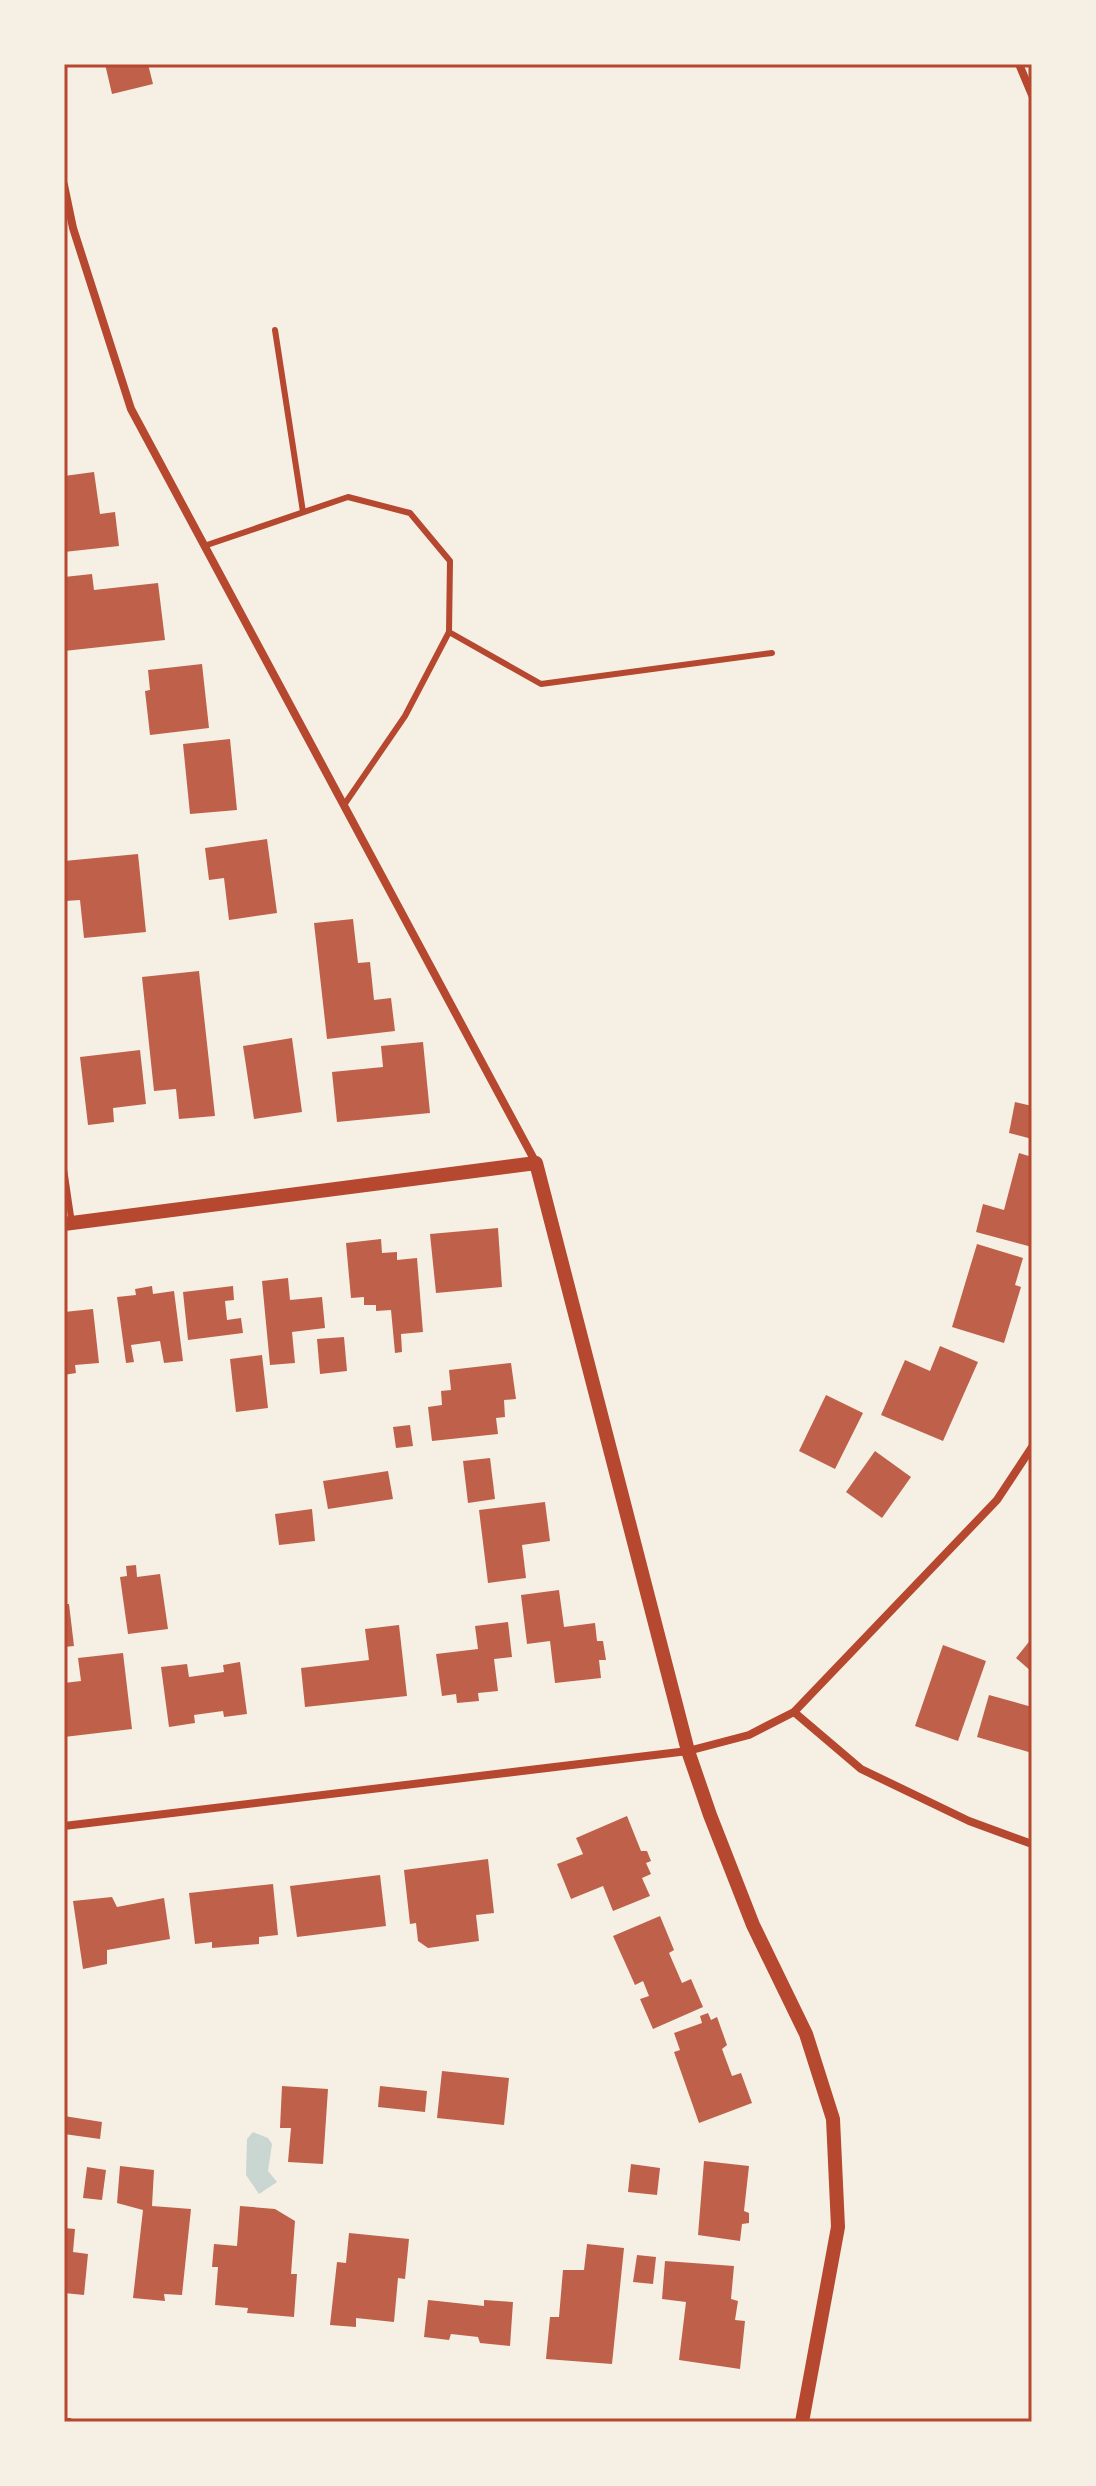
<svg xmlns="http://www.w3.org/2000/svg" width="1096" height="2486" font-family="Raleway,sans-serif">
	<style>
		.water { fill: #c9d6d2 }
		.building { fill: #bf614a }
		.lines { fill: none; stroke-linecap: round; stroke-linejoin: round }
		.service { stroke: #b5482f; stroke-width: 6 }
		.minor { stroke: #b5482f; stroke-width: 8 }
		.tertiary { stroke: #b5482f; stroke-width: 14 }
		.neatline { fill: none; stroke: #b5482f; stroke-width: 3 }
	</style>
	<rect width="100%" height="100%" fill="#f6efe4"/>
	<polygon class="water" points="253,2132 268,2138 272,2144 268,2171 277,2182 259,2194 246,2175 247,2139"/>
	<g class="building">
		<polygon points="105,64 148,64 153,84 112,94"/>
		<polygon points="94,472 100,514 115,512 119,546 64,552 64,476"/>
		<polygon points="92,574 94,590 158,583 165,640 64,651 64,577"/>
		<polygon points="202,664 209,728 150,735 145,691 150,690 148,670"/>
		<polygon points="230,739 237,810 190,814 183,744"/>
		<polygon points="267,839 277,913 229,920 224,878 209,880 205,848"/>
		<polygon points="138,854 146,932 84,938 80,900 65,901 64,861"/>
		<polygon points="353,919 358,963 370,962 374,1000 391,998 395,1031 327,1039 314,923"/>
		<polygon points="199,971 215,1116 179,1119 176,1089 154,1091 142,977"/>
		<polygon points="292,1038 302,1112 254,1119 243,1046"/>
		<polygon points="423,1042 430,1113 337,1122 332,1072 383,1067 381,1046"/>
		<polygon points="140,1050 146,1104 113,1108 114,1122 88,1125 80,1057"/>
		<polygon points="1015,1102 1032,1106 1032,1139 1009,1133"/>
		<polygon points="1019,1153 1032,1157 1032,1247 976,1232 983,1204 1004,1210"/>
		<polygon points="498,1228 502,1287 436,1293 430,1234"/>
		<polygon points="381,1239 382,1253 397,1252 397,1260 417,1258 423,1332 401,1334 402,1352 395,1353 391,1310 376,1311 376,1305 364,1305 364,1297 351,1298 346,1243"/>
		<polygon points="977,1244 1023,1258 1015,1285 1021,1287 1004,1343 952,1327"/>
		<polygon points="288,1278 290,1300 322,1297 325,1328 292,1332 295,1363 270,1365 262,1281"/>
		<polygon points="152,1286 153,1294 174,1291 183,1361 164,1363 160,1341 131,1345 134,1362 126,1363 117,1297 136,1295 135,1289"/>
		<polygon points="233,1286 234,1300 225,1301 227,1320 241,1318 243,1333 188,1340 183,1292"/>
		<polygon points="93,1309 99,1363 75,1365 76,1373 64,1375 64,1312"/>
		<polygon points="344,1337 347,1371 320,1374 317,1339"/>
		<polygon points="940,1346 978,1362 943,1441 881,1415 905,1360 930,1371"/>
		<polygon points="262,1355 268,1408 236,1412 230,1359"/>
		<polygon points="511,1363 516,1399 504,1400 505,1417 496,1418 498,1434 432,1441 428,1407 442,1405 441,1391 451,1390 449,1370"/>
		<polygon points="826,1395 863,1413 835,1469 799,1451"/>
		<polygon points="410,1425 413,1446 396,1448 393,1427"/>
		<polygon points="875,1451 911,1477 882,1518 846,1492"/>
		<polygon points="490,1458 495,1499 468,1503 463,1461"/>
		<polygon points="388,1471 393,1499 328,1509 323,1481"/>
		<polygon points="545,1502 550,1541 522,1545 526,1578 488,1583 479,1510"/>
		<polygon points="312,1509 315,1541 279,1545 275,1514"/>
		<polygon points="136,1565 137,1577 160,1574 168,1629 128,1634 120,1577 127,1576 126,1566"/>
		<polygon points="559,1590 564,1627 595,1623 597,1641 603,1641 606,1660 599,1660 601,1678 555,1683 550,1641 527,1644 521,1595"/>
		<polygon points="64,1604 69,1604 74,1646 64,1647"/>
		<polygon points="508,1622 512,1657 494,1659 498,1691 478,1693 479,1701 457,1703 456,1694 442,1696 436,1654 478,1649 475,1626"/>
		<polygon points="399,1625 407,1696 305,1707 301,1668 369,1660 365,1629"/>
		<polygon points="1032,1638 1032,1672 1016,1658"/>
		<polygon points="943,1645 986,1661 958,1741 915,1726"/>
		<polygon points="123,1653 132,1729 64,1737 64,1683 81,1681 78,1658"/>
		<polygon points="240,1662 247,1714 224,1717 223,1711 194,1715 195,1723 169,1727 161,1667 187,1664 189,1677 224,1672 223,1665"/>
		<polygon points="989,1695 1032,1707 1032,1753 977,1737"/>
		<polygon points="627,1816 641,1851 647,1851 651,1861 646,1863 651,1874 642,1878 650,1896 613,1911 603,1886 571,1899 557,1864 583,1854 576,1838"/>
		<polygon points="488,1859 494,1913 476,1915 479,1941 428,1948 418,1941 416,1923 410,1924 404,1870"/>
		<polygon points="380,1875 386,1926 297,1937 290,1886"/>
		<polygon points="273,1884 278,1935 259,1937 259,1944 212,1948 212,1942 195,1944 189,1893"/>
		<polygon points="112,1897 117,1907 164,1898 170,1939 107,1950 107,1964 83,1969 73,1901"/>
		<polygon points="660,1916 674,1950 669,1953 682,1983 691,1979 703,2007 653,2029 640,1999 649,1996 643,1981 635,1985 613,1936"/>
		<polygon points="708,2013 711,2020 717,2017 727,2045 722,2049 732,2076 741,2073 752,2103 699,2123 674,2052 680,2050 674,2033 702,2023 700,2016"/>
		<polygon points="442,2071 509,2078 504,2125 437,2118"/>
		<polygon points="282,2086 328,2089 323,2164 288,2162 291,2128 280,2128"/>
		<polygon points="380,2086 427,2091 425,2112 378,2107"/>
		<polygon points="64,2116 102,2122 100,2139 64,2134"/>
		<polygon points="704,2161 749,2166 744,2211 749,2213 749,2223 742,2224 740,2241 698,2235"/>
		<polygon points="631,2164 660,2168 657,2195 628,2192"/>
		<polygon points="120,2166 154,2170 152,2206 191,2209 182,2295 164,2294 165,2301 133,2298 143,2210 117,2203"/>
		<polygon points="87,2167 106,2170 102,2200 83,2198"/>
		<polygon points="240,2206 275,2209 295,2221 291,2274 297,2274 294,2317 247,2313 248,2308 215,2305 218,2267 212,2267 214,2244 237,2246"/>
		<polygon points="64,2228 75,2229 73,2252 88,2254 84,2295 64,2293"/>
		<polygon points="349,2233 409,2239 405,2279 398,2278 394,2322 356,2318 356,2327 330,2325 337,2262 346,2263"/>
		<polygon points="587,2244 624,2248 612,2364 546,2359 550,2317 559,2317 563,2270 584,2270"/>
		<polygon points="637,2255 656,2257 653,2284 633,2282"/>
		<polygon points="665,2261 734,2266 731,2299 738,2301 735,2320 745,2321 740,2369 679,2360 686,2302 662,2299"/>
		<polygon points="428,2300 484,2306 484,2300 513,2302 510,2346 480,2343 478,2337 451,2334 449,2340 424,2337"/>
	</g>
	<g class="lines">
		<g class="service">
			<polyline points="275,330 303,512"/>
			<polyline points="204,546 348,497 410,513 450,561 449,632 405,716 344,805"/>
			<polyline points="449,632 541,684 772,653"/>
			<polyline points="64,1169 72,1223"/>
		</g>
		<g class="minor">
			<polyline points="1019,64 1032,95"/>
			<polyline points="64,185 73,228 131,409 536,1163"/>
			<polyline points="794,1712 861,1769 969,1821 1032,1844"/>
			<polyline points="64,1826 688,1751 749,1735 794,1712 997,1500 1032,1447"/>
			<polyline points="64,2422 69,2422"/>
		</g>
		<polyline class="tertiary" points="64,1224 536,1163 688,1751 710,1815 753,1925 806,2034 833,2119 838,2227 802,2422"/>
	</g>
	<rect width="1096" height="2486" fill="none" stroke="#f6efe4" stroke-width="132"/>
	<rect x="66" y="66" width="964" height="2354" class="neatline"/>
</svg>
